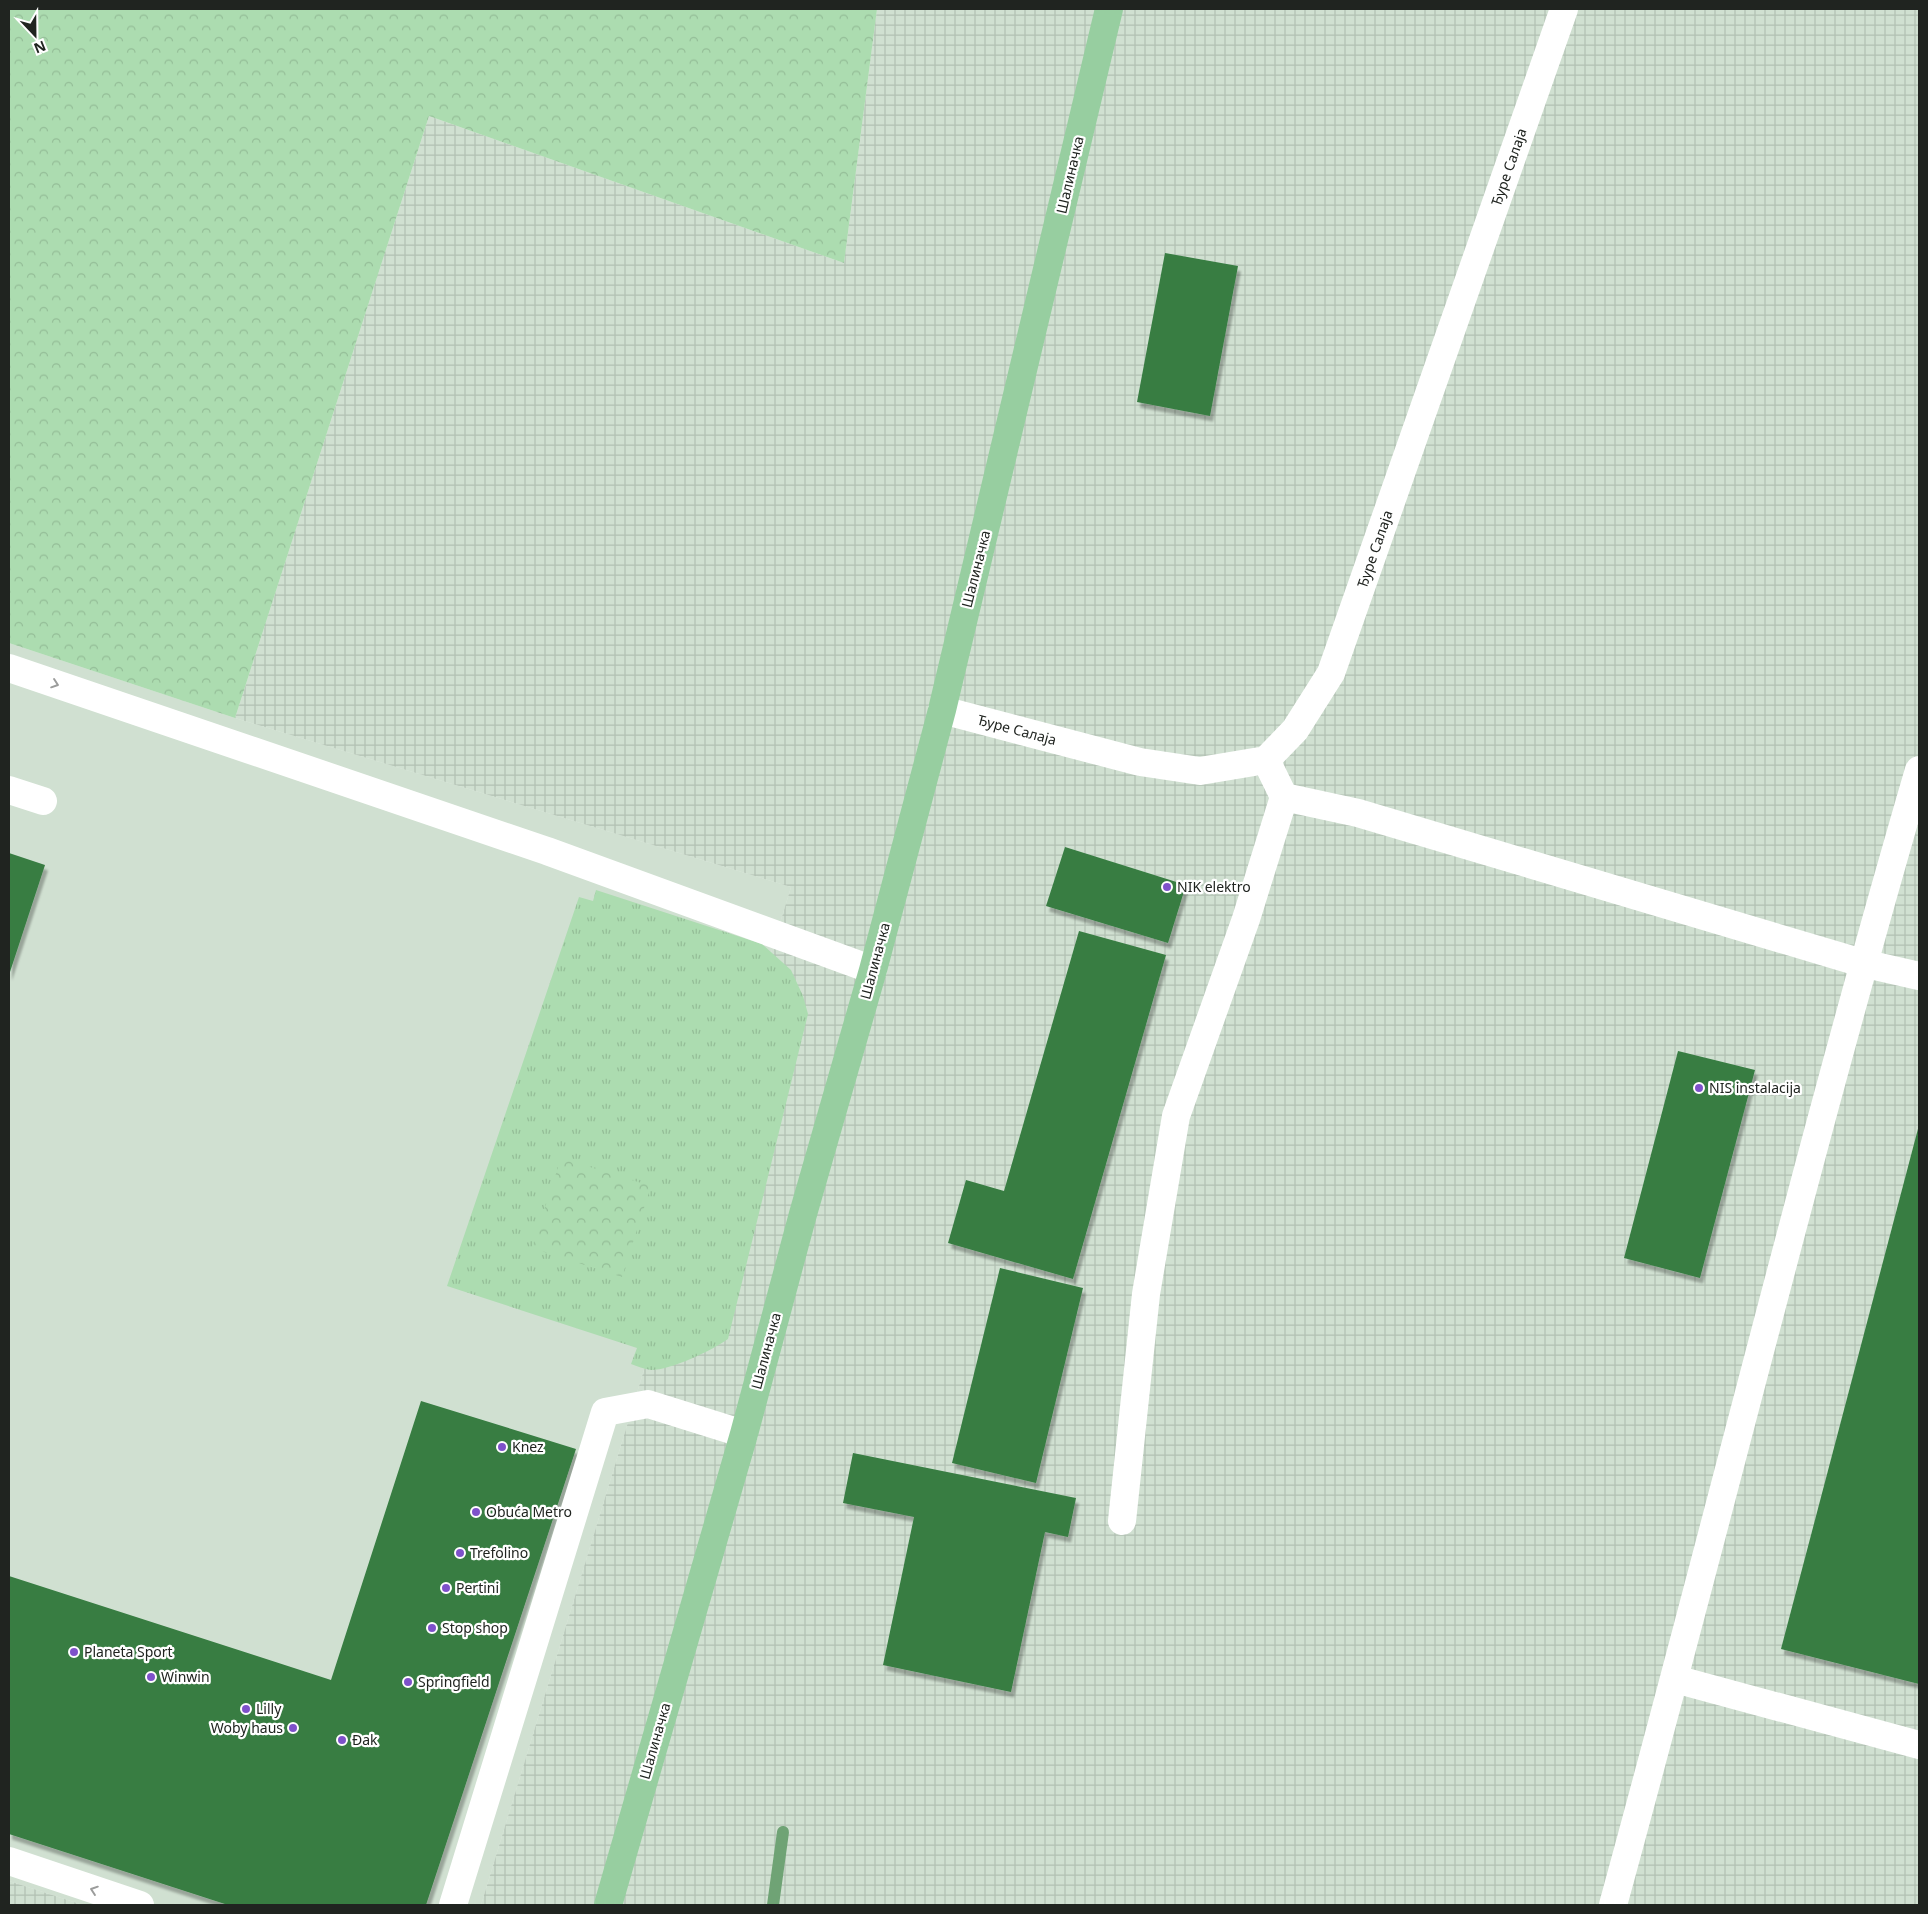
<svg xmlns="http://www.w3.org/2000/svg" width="1928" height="1914" font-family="'Noto Sans',sans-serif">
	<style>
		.built { fill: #d0e0d1 }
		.industrial { fill: url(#industrial-grid) }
		.grass { fill: url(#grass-tufts) }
		.forest { fill: url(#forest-crowns) }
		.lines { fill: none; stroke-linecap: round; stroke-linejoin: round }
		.stream { stroke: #6fa375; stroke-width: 12 }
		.building { fill: #377d42; filter: url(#shadow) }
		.minor { stroke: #fff; stroke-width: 28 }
		.major { stroke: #97cea0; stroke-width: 28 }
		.oneway { stroke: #9b9c9b }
		.poi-dot { fill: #7e51ca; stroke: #fff; stroke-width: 2 }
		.labels { text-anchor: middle; stroke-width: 4.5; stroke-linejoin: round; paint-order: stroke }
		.street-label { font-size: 14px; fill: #202420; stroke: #fff }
		.poi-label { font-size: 14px; fill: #202420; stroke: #fff; text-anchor: start }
	</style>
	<defs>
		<pattern id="industrial-grid" width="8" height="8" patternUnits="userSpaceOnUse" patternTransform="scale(1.25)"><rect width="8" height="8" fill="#d0e0d1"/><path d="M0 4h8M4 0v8" fill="none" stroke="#b2c0b3"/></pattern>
		<pattern id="grass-tufts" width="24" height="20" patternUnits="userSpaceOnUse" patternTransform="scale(1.25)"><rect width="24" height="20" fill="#acdcb0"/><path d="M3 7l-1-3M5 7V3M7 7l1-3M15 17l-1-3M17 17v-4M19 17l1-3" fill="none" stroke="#94bd97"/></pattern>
		<pattern id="forest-crowns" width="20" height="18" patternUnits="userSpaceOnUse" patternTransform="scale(1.25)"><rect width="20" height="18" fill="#acdcb0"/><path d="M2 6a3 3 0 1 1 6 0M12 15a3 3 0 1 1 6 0" fill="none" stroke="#94bd97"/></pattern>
		<filter id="shadow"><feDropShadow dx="3" dy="5.5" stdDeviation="1" flood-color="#0004"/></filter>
	</defs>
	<rect width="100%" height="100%" fill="#e1ebe1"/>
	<polygon class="built" points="9,643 235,718 791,887 481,1905 83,1905 9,1881"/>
	<g class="industrial">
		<polygon points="877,9 1919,9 1919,1905 481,1905 791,887 235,718 429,116 844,263"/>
		<polygon points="9,1881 83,1905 9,1905"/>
	</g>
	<path class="grass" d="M596,890L762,944L791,970L803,996L808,1014L728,1339C711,1351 671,1370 651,1370C644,1369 637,1366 631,1364L637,1348L447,1286L579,897L593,901Z"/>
	<g class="forest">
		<polygon points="9,9 877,9 844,263 429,116 235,718 9,643"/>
		<polygon points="561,1158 651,1186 622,1277 532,1248"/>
	</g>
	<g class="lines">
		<polyline class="stream" points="773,1905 783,1832"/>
	</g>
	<g class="building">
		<polygon points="1165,253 1238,266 1210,416 1137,402"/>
		<polygon points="1065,847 1186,885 1168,943 1046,906"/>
		<polygon points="9,853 45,865 9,975"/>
		<polygon points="1079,931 1166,955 1073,1279 948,1243 966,1180 1004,1191"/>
		<polygon points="1678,1051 1755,1070 1700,1278 1624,1258"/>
		<polygon points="1919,1125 1919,1684 1781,1649"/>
		<polygon points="1000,1268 1083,1288 1036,1483 952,1463"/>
		<polygon points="421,1401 576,1449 426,1905 228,1905 9,1834 9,1576 331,1680"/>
		<polygon points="853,1453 1076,1498 1068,1537 1045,1532 1011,1692 883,1665 914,1517 843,1503"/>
	</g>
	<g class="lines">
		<g class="minor">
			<polyline points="9,668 547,851 873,970"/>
			<polyline points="942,710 1140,762 1200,771 1266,760 1295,730 1331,673 1564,9"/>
			<polyline points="9,790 43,801"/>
			<polyline points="1284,797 1358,813 1862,963 1919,976"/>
			<polyline points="1122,1521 1146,1294 1176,1116 1246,919 1284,797 1266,760"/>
			<polyline points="1675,1679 1919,1745"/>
			<polyline points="9,1861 140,1905"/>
			<polyline points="453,1905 605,1412 648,1404 744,1434"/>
			<path d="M1613,1905C1717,1527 1809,1146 1919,770"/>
		</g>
		<polyline class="major" points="608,1905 744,1434 803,1214 873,970 942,710 1109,9"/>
	</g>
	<defs><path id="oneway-chevron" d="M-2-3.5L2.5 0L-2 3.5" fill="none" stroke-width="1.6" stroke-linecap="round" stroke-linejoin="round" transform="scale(1.25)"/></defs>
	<g class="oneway">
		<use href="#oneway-chevron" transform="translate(55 684) rotate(19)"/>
		<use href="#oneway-chevron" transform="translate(94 1890) rotate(-161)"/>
	</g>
	<g class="poi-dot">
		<circle cx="1167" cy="887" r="5"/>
		<circle cx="1699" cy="1088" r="5"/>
		<circle cx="502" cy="1447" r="5"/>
		<circle cx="476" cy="1512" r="5"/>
		<circle cx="460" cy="1553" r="5"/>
		<circle cx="446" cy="1588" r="5"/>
		<circle cx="432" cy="1628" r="5"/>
		<circle cx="74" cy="1652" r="5"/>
		<circle cx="151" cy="1677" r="5"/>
		<circle cx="408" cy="1682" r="5"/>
		<circle cx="246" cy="1709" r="5"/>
		<circle cx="293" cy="1728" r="5"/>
		<circle cx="342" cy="1740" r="5"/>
	</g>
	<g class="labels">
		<g class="street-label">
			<text transform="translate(1509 167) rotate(-71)" y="5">Ђуре Салаја</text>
			<text transform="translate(1070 175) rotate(-77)" y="5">Шалиначка</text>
			<text transform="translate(1375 549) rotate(-71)" y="5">Ђуре Салаја</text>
			<text transform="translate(976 569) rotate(-76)" y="5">Шалиначка</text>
			<text transform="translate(1017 730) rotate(15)" y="5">Ђуре Салаја</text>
			<text transform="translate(875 961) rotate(-75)" y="5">Шалиначка</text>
			<text transform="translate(766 1351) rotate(-75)" y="5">Шалиначка</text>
			<text transform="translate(655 1741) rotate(-74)" y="5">Шалиначка</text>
		</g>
		<g class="poi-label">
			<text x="1177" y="892">NIK elektro</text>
			<text x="1709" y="1093">NIS instalacija</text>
			<text x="512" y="1452">Knez</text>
			<text x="486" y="1517">Obuća Metro</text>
			<text x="470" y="1558">Trefolino</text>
			<text x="456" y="1593">Pertini</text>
			<text x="442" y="1633">Stop shop</text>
			<text x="84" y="1657">Planeta Sport</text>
			<text x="161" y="1682">Winwin</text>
			<text x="418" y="1687">Springfield</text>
			<text x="256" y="1714">Lilly</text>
			<text x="283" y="1733" text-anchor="end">Woby haus</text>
			<text x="352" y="1745">Đak</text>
		</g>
	</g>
	<rect width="1928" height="1914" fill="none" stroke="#202420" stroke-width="20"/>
	<g transform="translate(35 35) rotate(158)" stroke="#ffffff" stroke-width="4" paint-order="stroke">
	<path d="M0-4L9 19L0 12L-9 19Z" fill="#202420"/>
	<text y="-8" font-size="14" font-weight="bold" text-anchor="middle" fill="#202420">N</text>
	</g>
</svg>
